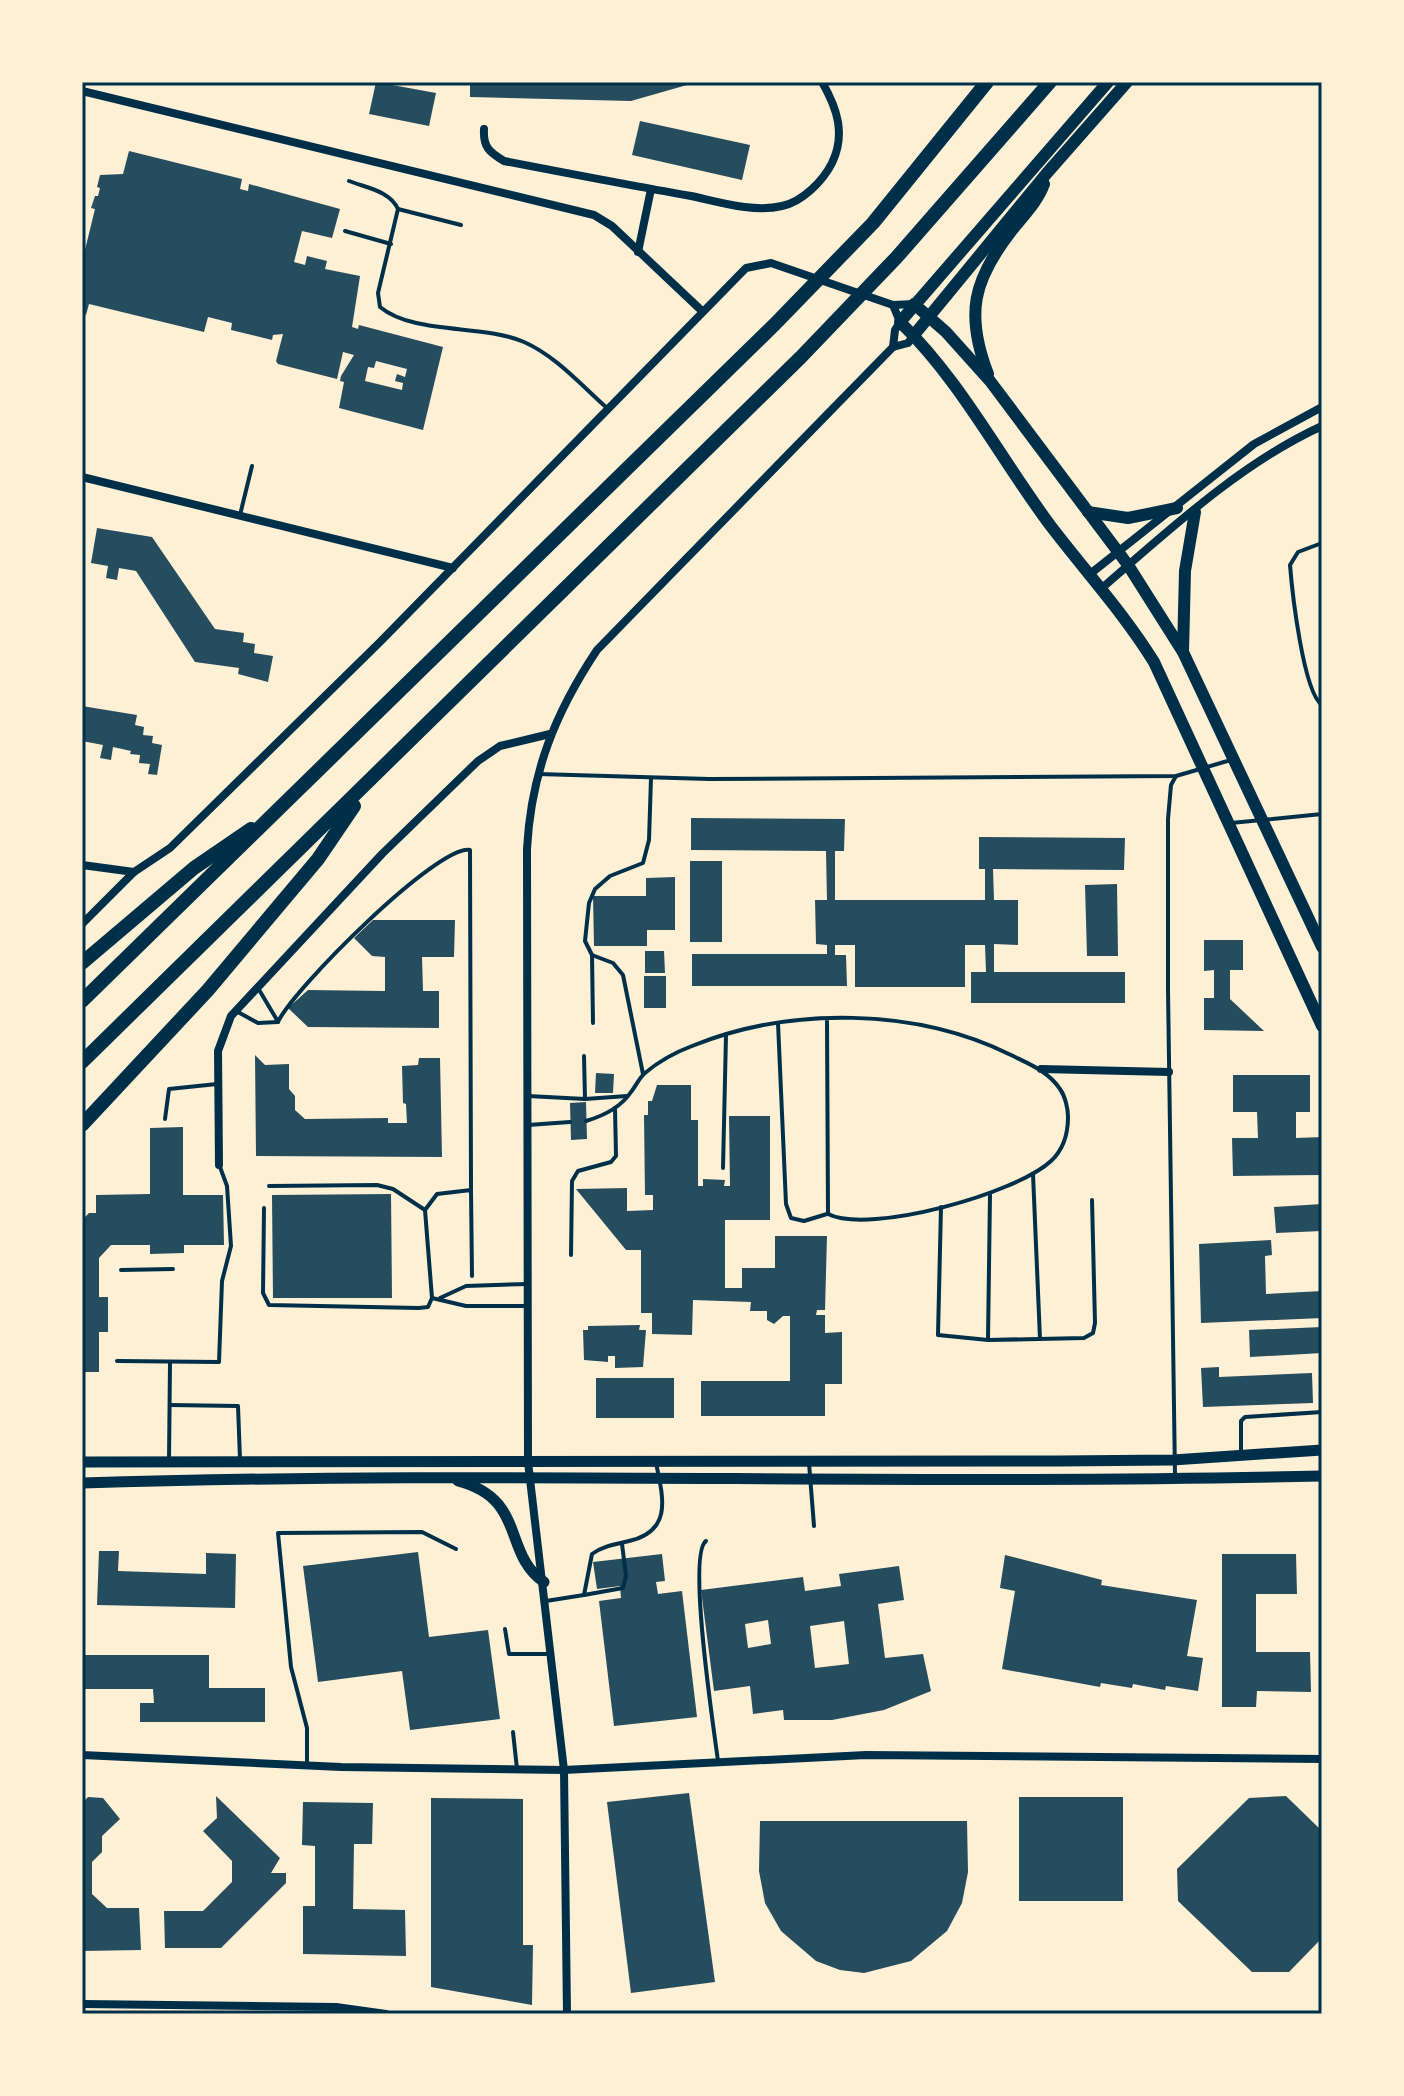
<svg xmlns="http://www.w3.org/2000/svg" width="1404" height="2096" font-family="'Crimson Pro',serif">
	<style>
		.building { fill: #264d5e; fill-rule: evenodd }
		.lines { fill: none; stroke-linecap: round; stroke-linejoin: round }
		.service { stroke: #003049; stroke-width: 4 }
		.minor { stroke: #003049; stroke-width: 8 }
		.secondary { stroke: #003049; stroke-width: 11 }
		.primary { stroke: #003049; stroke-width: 12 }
		.motorway { stroke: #003049; stroke-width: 14 }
		.neatline { fill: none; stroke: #003049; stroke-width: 3 }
	</style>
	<rect width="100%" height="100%" fill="#fdf0d5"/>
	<g class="building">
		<polygon points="376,82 436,93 429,126 369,114"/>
		<polygon points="470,82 694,82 694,83 631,101 470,97"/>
		<polygon points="640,121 750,145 742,180 632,155"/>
		<path d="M129,151L242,179L240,189L248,191L249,184L340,209L332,238L302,231L294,262L305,265L307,256L327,261L325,269L360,276L352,327L358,329L359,325L443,347L423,430L339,408L344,382L340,381L341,376L354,355L343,352L337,379L278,364L276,361L283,334L273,335L272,340L231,330L232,323L208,317L204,332L89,304L86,315L82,314V262L95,209L91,208L95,196H98L100,188L97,187L100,175L123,174ZM376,361L407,369L405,377L397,374L395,381L403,383L402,390L365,381L368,367L374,368Z"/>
		<polygon points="97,528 152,537 215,629 244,633 243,642 255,644 254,653 273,656 268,682 238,674 239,668 195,662 136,571 119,568 117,580 106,578 108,566 91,563"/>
		<polygon points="82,706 137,715 135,725 144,727 143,735 153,736 152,743 162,745 157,775 148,774 150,764 139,763 140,755 130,754 131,751 113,747 111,760 100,758 103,745 82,741"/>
		<polygon points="691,818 845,819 844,851 835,851 835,900 985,900 985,869 979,869 979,837 1125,838 1124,870 993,869 994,900 1018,900 1018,945 994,944 994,972 1125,972 1125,1003 971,1003 971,972 986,972 985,945 965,945 965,987 855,987 855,945 835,945 835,955 846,955 847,986 692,986 692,954 827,954 827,945 816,944 815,900 827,900 826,851 691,850"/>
		<rect x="690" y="861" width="32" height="81"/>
		<polygon points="675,877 675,930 647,930 647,946 594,946 593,896 646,896 646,878"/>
		<polygon points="1117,884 1118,956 1087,956 1085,885"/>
		<polygon points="373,920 455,920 454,957 422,957 423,991 439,991 439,1028 308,1027 288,1008 308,990 385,991 385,957 372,956 354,938"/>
		<polygon points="1204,940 1243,940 1243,970 1230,970 1230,999 1264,1031 1204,1030 1204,998 1214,998 1214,970 1204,971"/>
		<polygon points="645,951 664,951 665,973 645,973"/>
		<rect x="644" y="976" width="22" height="32"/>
		<polygon points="255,1055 265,1065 289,1064 289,1089 295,1096 295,1110 305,1119 388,1118 388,1123 407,1123 406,1104 403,1103 402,1066 418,1065 419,1058 440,1058 442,1157 256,1156"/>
		<polygon points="596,1073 614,1074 613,1093 595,1093"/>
		<polygon points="1233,1075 1310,1075 1310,1112 1296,1112 1296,1138 1322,1137 1322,1175 1233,1176 1232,1138 1258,1138 1257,1112 1233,1112"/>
		<polygon points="657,1085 691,1085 691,1120 698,1120 698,1186 703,1186 703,1179 725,1180 724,1186 730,1186 729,1116 770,1116 770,1220 725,1220 725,1288 742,1288 742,1268 775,1268 775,1236 827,1236 825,1310 817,1310 816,1315 825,1315 825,1333 842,1332 842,1384 825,1384 825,1416 701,1416 701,1381 790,1381 790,1316 783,1316 774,1324 767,1320 767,1311 750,1311 751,1302 693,1300 692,1335 652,1334 652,1313 641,1313 641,1250 626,1250 576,1189 627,1188 627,1211 653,1210 653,1195 645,1195 644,1115 648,1115 648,1101 652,1101"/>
		<polygon points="586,1102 587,1139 571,1140 570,1103"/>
		<polygon points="183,1127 183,1195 223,1195 224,1245 184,1245 184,1253 150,1254 150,1245 111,1245 99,1258 99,1297 108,1297 108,1332 99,1332 99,1372 82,1372 82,1220 89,1213 96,1213 96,1195 150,1194 150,1128"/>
		<polygon points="391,1194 392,1298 273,1298 272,1195"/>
		<polygon points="1322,1204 1322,1231 1276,1233 1274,1207"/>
		<polygon points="1271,1240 1272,1255 1265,1256 1266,1294 1322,1291 1322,1318 1201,1323 1199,1244"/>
		<polygon points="640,1325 639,1330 646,1330 643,1367 615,1368 615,1356 608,1356 608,1362 584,1360 583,1330 588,1330 588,1326"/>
		<polygon points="1322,1327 1322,1353 1250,1357 1249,1330"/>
		<polygon points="1219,1367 1219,1377 1312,1373 1313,1403 1203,1407 1201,1368"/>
		<rect x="596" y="1378" width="78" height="40"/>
		<polygon points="99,1551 119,1551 118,1571 206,1574 206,1553 236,1554 235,1608 97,1605"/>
		<polygon points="418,1552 429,1637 488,1630 500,1719 410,1730 402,1671 318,1682 303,1566"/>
		<polygon points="662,1554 665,1581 656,1582 658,1594 682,1591 697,1717 614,1726 599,1601 621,1598 620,1586 597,1589 593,1562"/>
		<polygon points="1222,1554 1296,1554 1297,1594 1256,1594 1256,1652 1310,1652 1311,1692 1257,1691 1256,1707 1222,1707"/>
		<polygon points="1005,1555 1102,1580 1101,1585 1197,1600 1187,1656 1203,1658 1198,1691 1166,1686 1165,1690 1133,1684 1132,1688 1101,1683 1100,1687 1002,1669 1015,1591 1000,1588"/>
		<path d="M899,1566L904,1600L878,1604L885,1658L923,1654L931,1691L884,1710L832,1720H784L783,1710L753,1714L750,1686L714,1691L701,1590L803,1577L805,1591L841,1586L839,1574ZM768,1620L771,1644L748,1648L745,1624ZM844,1621L849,1664L815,1668L810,1626Z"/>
		<polygon points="84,1655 209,1655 209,1688 265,1688 265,1722 140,1722 140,1703 154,1703 153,1689 84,1689"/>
		<polygon points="689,1793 715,1982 631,1993 607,1802"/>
		<polygon points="216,1796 280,1858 271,1873 286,1873 286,1883 221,1948 165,1948 164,1911 203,1911 232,1882 232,1861 203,1831 217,1818"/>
		<polygon points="1286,1796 1322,1831 1322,1938 1289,1972 1252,1972 1178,1901 1177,1869 1249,1798"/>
		<polygon points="88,1797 103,1798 120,1819 102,1836 102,1852 92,1862 92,1894 107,1908 139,1908 141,1950 82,1951 82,1803"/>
		<rect x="1019" y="1797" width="104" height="104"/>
		<polygon points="431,1798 523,1799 523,1945 533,1945 532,2005 431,1987"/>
		<polygon points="303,1802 373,1803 372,1844 354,1844 353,1909 405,1910 406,1956 303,1954 303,1906 315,1906 315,1846 302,1845"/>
		<polygon points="760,1821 967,1821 968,1872 962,1903 947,1931 911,1961 864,1973 840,1970 816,1961 781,1931 765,1903 759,1871"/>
	</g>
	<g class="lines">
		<g class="service">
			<path d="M349,181C367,188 390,191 398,209L378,293L380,307C414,335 483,324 524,342C556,356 582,386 607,408"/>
			<polyline points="398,209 461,225"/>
			<polyline points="345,231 391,244"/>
			<polyline points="240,515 252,466"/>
			<path d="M1322,543L1298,552L1290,565C1292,590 1303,692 1322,705"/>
			<polyline points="538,774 709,779 1176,776 1231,760"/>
			<polyline points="1231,823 1322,814"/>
			<polyline points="592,955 613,963 623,975 643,1074"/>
			<polyline points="258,988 277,1020"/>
			<polyline points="236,1011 258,1023 278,1022"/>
			<path d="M278,1022C293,989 438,844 470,850L471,1190"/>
			<polyline points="593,1023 592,955 585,941 589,903 595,889 610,876 643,863 649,840 651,778"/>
			<polyline points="778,1023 786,1204 791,1218 804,1221 827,1214"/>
			<polyline points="528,1096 585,1099 584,1056"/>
			<polyline points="585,1099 627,1096"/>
			<polyline points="165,1119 169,1089 217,1084"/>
			<path d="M586,1121C603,1116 621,1107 631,1092C636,1086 639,1078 645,1073C658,1062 676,1052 692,1046C791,1006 916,1008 1011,1055C1029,1064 1048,1071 1060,1089C1065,1096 1068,1108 1068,1117C1068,1134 1064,1149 1051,1161C1017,1193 870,1235 828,1214L827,1021"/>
			<polyline points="528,1125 570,1122"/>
			<polyline points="723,1168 726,1035"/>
			<polyline points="1033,1174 1040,1339"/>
			<polyline points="269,1186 377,1185 393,1189 425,1210 432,1298 466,1306 528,1306"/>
			<polyline points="941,1207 938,1335 988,1340 1084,1338 1093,1333 1095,1323 1092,1200"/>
			<polyline points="264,1208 263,1293 269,1305 419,1308 428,1307 432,1298"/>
			<polyline points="425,1210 437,1194 471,1190 472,1276"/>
			<polyline points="571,1255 572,1181 578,1171 611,1162 616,1156 615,1108"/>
			<polyline points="121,1270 173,1269"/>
			<polyline points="440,1298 466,1286 527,1284"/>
			<polyline points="988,1339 990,1194"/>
			<polyline points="117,1361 219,1362 222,1281 231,1246 227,1186 220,1167"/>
			<polyline points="170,1405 238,1406 240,1459"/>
			<polyline points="1241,1453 1241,1421 1245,1417 1322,1412"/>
			<polyline points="169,1461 170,1362"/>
			<polyline points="809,1463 814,1526"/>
			<polyline points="1175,1476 1168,990 1168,819 1171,785 1176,776"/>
			<path d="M706,1541C687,1554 714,1730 718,1761"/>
			<polyline points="584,1595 623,1588 626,1576 622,1544"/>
			<path d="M546,1601L584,1595L592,1554C603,1546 616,1544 629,1541C673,1531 663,1497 656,1463"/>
			<polyline points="505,1629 509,1654 549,1654"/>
			<polyline points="513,1732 517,1769"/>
			<polyline points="307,1764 307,1728 291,1667 278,1533 422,1532 456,1549"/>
		</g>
		<g class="minor">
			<polyline points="82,91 594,215 612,226 702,311"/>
			<path d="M484,129C483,147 489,152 504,161C566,173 628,185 691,196C719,202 754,213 782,206C802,202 823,181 832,163C846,134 837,108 822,82"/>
			<polyline points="638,252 651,189"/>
			<polyline points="893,305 900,322 895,330 893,347"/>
			<polyline points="82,477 453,568"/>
			<polyline points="1090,574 1254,444 1322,407"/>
			<path d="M1102,588C1169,530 1241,463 1322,426"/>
			<polyline points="82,865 134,872"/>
			<polyline points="82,924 134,872 170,848 380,642 746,268 771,263 893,305 914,304"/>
			<polyline points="1041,1069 1169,1072"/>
			<polyline points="219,1165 218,1051 231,1016 382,854 478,761 500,746 550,734"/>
			<polyline points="82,1755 341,1767 564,1770 866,1755 1322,1759"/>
			<polyline points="82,2004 336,2007 386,2014"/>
			<path d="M567,2014L564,1770L528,1462L527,849C531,773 555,713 597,650L893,347L908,343L914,335"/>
		</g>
		<g class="secondary">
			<polyline points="82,1462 1058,1461 1173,1460 1322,1450"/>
			<path d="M458,1481C527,1499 502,1553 544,1582"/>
			<path d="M82,1483C495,1470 909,1486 1322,1476"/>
		</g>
		<g class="primary">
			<path d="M1108,82L900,322C961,381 1000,458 1050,525C1085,571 1123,612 1154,662L1322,1026"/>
			<polyline points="914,304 946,332 990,381 1128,565 1183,652 1322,947"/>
			<polyline points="914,335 1047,173 1127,82"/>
			<path d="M988,374C965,314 973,280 1012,230C1024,215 1038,201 1044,184"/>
			<polyline points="1088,512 1128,518 1177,508"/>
			<polyline points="1183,652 1185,571 1195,512"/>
		</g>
		<g class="motorway">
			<polyline points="82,963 194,868 251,829"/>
			<polyline points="82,1001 775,324 873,223 987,82"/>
			<polyline points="82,1062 801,357 896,258 1050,82"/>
			<polyline points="82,1125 208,990 318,859 354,806"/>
		</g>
	</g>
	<rect width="1404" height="2096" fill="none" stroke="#fdf0d5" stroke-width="168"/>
	<rect x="84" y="84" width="1236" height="1928" class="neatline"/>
</svg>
